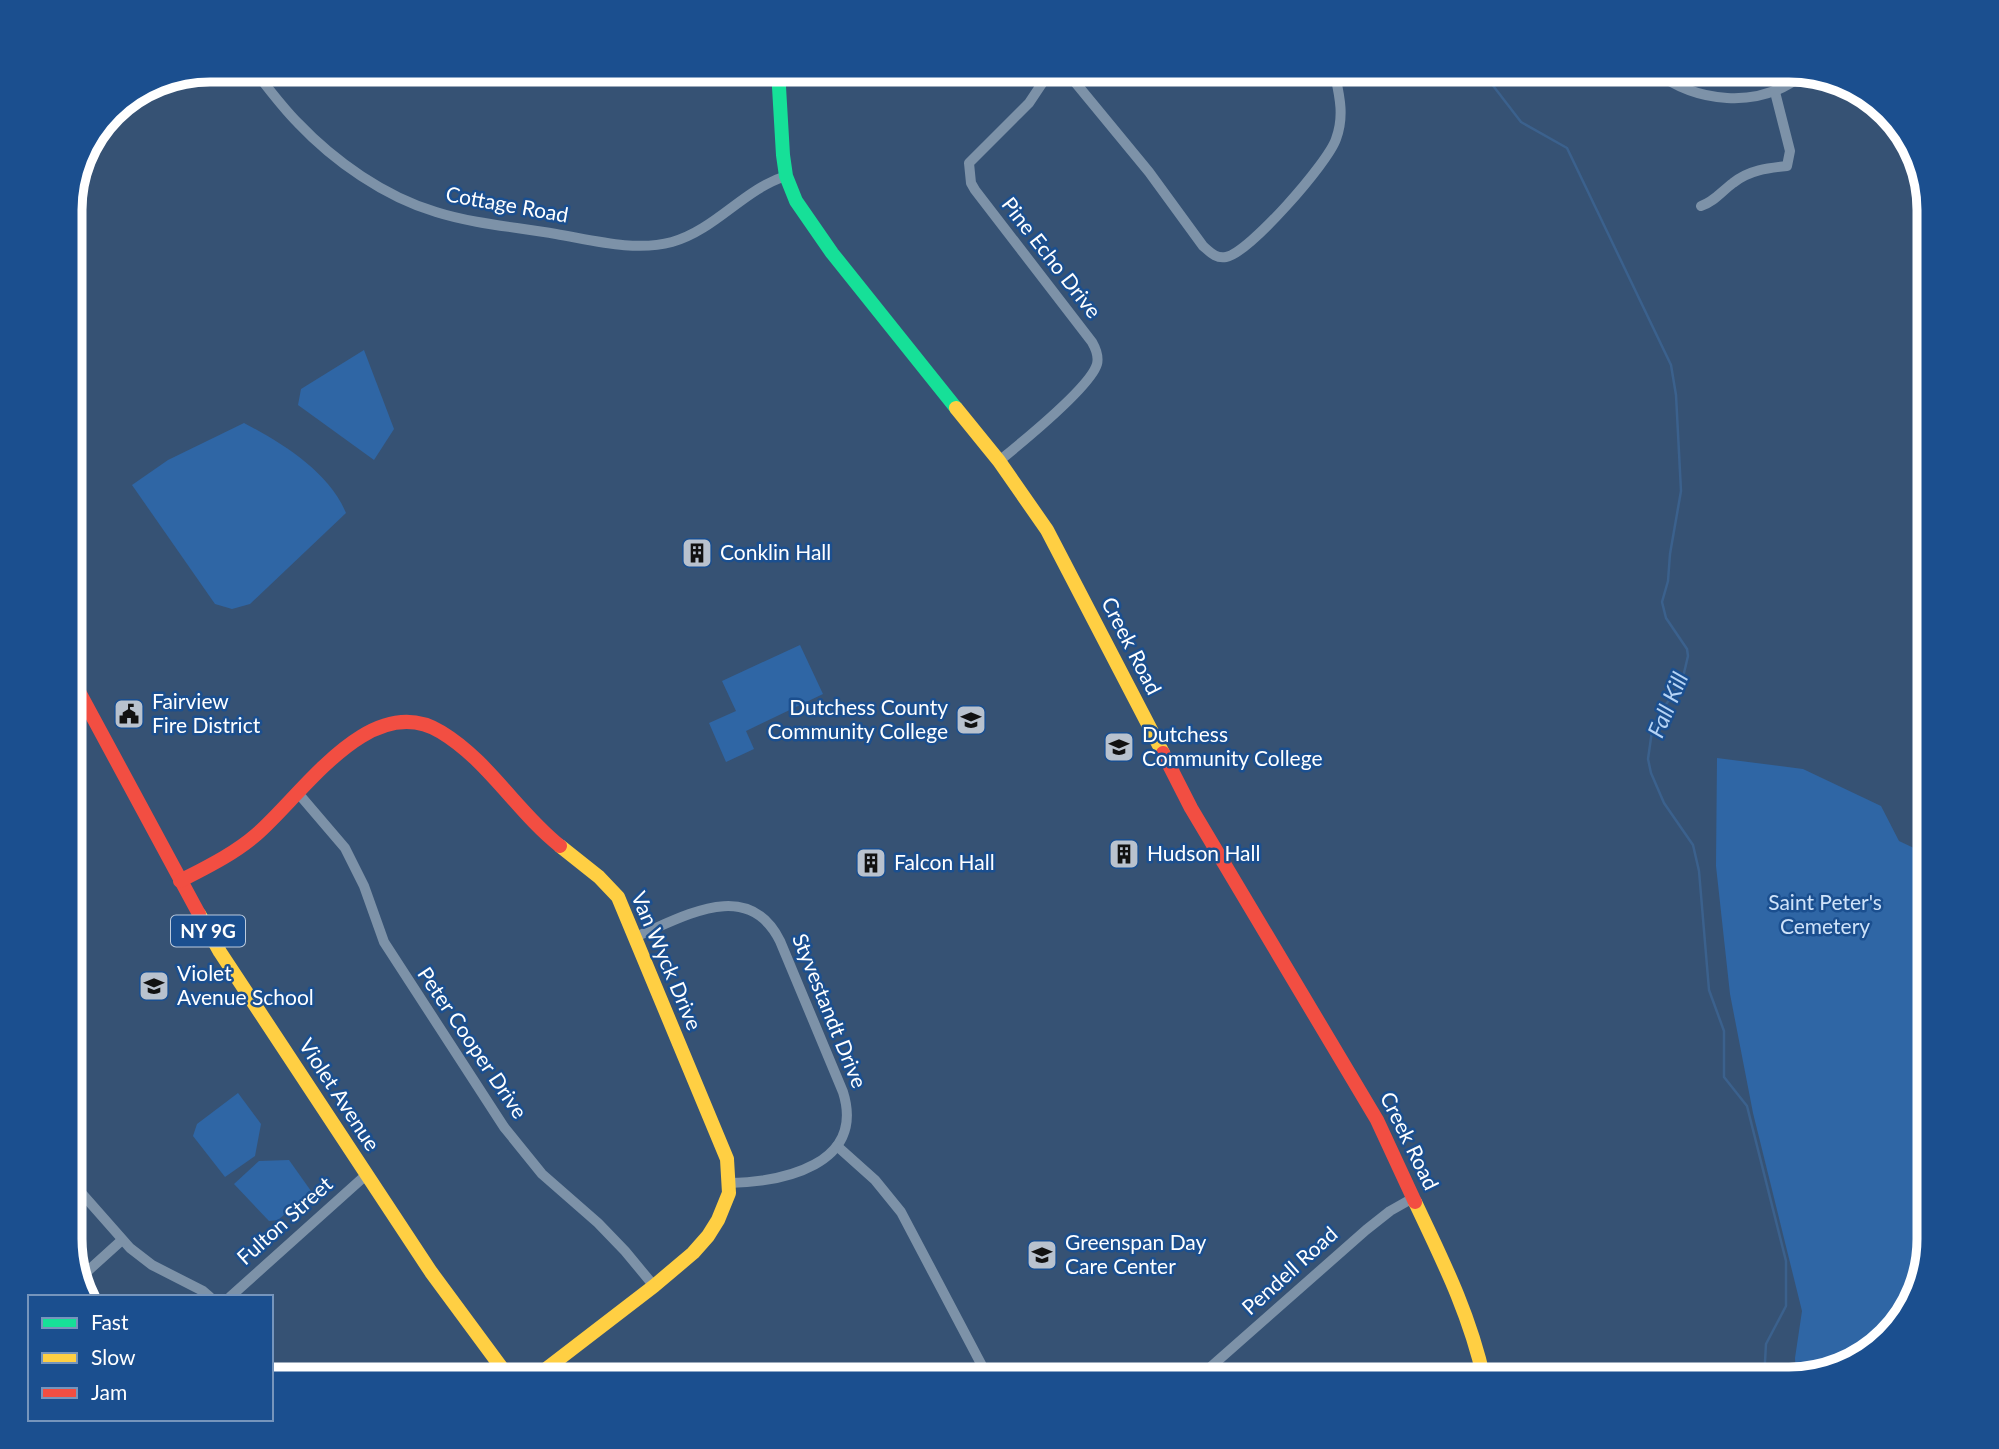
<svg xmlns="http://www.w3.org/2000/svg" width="1999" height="1449" font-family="Lato,sans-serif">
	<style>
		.green { fill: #2f66a5 }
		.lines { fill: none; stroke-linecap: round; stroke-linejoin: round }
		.stream { stroke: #3b618d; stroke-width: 2.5 }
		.street { stroke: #7d92a8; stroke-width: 10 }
		.fast { stroke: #16e098; stroke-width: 14 }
		.slow { stroke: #ffcf43; stroke-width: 14 }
		.jam { stroke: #f24e42; stroke-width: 14 }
		.labels { text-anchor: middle; stroke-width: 5; stroke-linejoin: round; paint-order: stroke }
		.shield { fill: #1b4f8f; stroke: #bbcadd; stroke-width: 2 }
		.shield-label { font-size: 19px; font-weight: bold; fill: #fff }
		.street-label { font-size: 21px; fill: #fff; stroke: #1b4f8f }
		.poi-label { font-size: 21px; fill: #fff; stroke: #1b4f8f; text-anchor: start }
		.park-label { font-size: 21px; fill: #cfe3fa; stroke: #1b4f8f }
		.water-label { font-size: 23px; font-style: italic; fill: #b5d3f5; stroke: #1b4f8f }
		.rim { fill: none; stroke: #fff; stroke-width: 9 }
	</style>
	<rect width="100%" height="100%" fill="#365274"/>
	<g class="green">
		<polygon points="364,350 394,429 374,460 298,405 301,389"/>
		<path d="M244,423C282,443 328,471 346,513L250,604L232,609L215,604L132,485L168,460Z"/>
		<polygon points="800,645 823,694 746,731 754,749 726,762 709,723 736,711 722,681"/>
		<polygon points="1717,758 1803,769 1881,806 1899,841 1916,849 1929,849 1929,1239 1900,1324 1851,1364 1796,1377 1795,1358 1802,1311 1753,1113 1730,994 1716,866"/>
		<polygon points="238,1093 261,1124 255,1156 225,1177 193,1136 197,1124"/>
		<polygon points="289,1160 311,1191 278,1220 269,1221 234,1184 259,1161"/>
	</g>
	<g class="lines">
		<polyline class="stream" points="1481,70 1521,122 1567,148 1671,365 1676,395 1681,491 1670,554 1668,581 1662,602 1666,618 1687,649 1688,656 1684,673 1674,694 1663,708 1652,731 1648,759 1651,773 1664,803 1693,845 1699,871 1709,990 1724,1031 1724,1077 1747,1106 1786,1261 1786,1306 1766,1344 1764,1379"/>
		<g class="street">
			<path d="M254,70C268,88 282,107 298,123C334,161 385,197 436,212C474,224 516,227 556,234C592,240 635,252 672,242C715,230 744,189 786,176"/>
			<path d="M1065,70L1149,172L1203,246C1210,252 1216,259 1226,257C1249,253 1328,163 1336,139C1345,115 1339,94 1334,70"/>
			<path d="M1653,70C1696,103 1758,110 1802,75"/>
			<path d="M1701,206C1714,202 1722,191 1733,183C1749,170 1768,168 1787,166L1790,151L1775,92"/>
			<path d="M999,461C1020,444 1091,386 1097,364C1099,356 1096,349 1092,342L975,190L971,183L969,163L1029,103L1051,70"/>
			<polyline points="298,793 345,848 364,886 384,942 504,1127 542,1174 598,1223 625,1251 654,1286"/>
			<path d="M635,937C682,918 748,876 780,941L843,1092C866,1165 782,1182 729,1183"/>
			<polyline points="837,1146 875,1180 901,1212 989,1379"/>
			<polyline points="70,1180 130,1248 152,1265 203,1291 210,1297"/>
			<polyline points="80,1278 122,1240"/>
			<polyline points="230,1297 366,1175"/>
			<polyline points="271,1372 276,1379"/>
			<polyline points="1197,1379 1366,1230 1390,1211 1413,1198"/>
		</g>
		<polyline class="fast" points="778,70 783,155 786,176 796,201 832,253 956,408"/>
		<g class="slow">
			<polyline points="956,408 999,461 1047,530 1163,753"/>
			<polyline points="199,914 220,952 431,1272 510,1379"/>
			<path d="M1415,1202C1443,1261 1470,1315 1484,1379"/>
			<polyline points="533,1379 654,1286 693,1253 708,1236 718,1220 729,1193 727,1159 618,897 599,877 560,846"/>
		</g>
		<g class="jam">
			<polyline points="70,675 199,914"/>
			<polyline points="1163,753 1191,808 1377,1120 1415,1202"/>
			<path d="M180,881C207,867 234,854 257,834C304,793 371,689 441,732C489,761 517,812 560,846"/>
		</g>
	</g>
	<defs>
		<g id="building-square" transform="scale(1.575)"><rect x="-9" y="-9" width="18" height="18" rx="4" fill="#b9c2ce" stroke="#1b4f8f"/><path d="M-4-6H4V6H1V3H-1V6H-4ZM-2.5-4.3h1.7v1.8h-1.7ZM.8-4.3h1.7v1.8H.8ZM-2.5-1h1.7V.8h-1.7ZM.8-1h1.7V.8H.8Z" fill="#111"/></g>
		<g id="civic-square" transform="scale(1.575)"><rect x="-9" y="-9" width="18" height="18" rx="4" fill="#b9c2ce" stroke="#1b4f8f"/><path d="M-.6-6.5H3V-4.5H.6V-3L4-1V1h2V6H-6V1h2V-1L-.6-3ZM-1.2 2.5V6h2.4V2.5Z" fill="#111"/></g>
		<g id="school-square" transform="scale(1.575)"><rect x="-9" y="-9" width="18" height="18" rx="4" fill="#b9c2ce" stroke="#1b4f8f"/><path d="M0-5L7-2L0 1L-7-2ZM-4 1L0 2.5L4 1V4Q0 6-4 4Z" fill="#111"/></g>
		<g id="university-square" transform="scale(1.575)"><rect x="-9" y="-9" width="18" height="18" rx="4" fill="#b9c2ce" stroke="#1b4f8f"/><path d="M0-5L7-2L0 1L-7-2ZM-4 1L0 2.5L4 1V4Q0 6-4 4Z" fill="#111"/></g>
	</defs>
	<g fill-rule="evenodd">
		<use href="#building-square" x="697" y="553"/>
		<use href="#civic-square" x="129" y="714"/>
		<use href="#school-square" x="971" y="720"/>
		<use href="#university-square" x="1119" y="747"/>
		<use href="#building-square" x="1124" y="854"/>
		<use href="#building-square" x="871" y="863"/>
		<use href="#school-square" x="154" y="986"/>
		<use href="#school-square" x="1042" y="1255"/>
	</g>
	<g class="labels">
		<rect class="shield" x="171" y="915.5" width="74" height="31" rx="5"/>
		<g class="shield-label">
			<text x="208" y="938">NY 9G</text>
		</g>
		<g class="street-label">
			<text transform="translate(507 205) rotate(10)" y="7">Cottage Road</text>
			<text transform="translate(1051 258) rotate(52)" y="7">Pine Echo Drive</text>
			<text transform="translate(1131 646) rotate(63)" y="7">Creek Road</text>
			<text transform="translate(666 961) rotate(67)" y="7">Van Wyck Drive</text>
			<text transform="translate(829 1011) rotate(68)" y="7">Styvestandt Drive</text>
			<text transform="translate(472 1043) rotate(56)" y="7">Peter Cooper Drive</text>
			<text transform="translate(339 1095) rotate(57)" y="7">Violet Avenue</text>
			<text transform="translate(1409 1141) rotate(64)" y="7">Creek Road</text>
			<text transform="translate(285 1221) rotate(-42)" y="7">Fulton Street</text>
			<text transform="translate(1290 1271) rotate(-42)" y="7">Pendell Road</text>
		</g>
		<g class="poi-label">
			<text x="720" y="560">Conklin Hall</text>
			<text x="152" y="709">Fairview<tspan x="152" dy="24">Fire District</tspan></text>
			<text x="948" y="715" text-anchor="end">Dutchess County<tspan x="948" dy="24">Community College</tspan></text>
			<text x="1142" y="742">Dutchess<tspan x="1142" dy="24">Community College</tspan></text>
			<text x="1147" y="861">Hudson Hall</text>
			<text x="894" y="870">Falcon Hall</text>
			<text x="177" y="981">Violet<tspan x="177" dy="24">Avenue School</tspan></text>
			<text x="1065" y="1250">Greenspan Day<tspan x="1065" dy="24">Care Center</tspan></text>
		</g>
		<g class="park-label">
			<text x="1825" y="910">Saint Peter's<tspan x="1825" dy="24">Cemetery</tspan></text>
		</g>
		<g class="water-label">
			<text transform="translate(1668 705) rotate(-67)" y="8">Fall Kill</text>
		</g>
	</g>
	<path d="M0 0H1999V1449H0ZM210 82H1789A128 128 0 0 1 1917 210V1239A128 128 0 0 1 1789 1367H210A128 128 0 0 1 82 1239V210A128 128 0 0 1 210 82Z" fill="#1b4f8f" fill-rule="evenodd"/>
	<path class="rim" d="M210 82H1789A128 128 0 0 1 1917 210V1239A128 128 0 0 1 1789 1367H210A128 128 0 0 1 82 1239V210A128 128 0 0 1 210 82Z"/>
	<rect x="28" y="1295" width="245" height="126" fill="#1b4f8f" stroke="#7695bc" stroke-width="2"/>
	<rect x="42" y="1318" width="35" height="10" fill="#16e098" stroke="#7695bc" stroke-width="2"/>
	<text x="91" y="1330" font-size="21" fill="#ffffff">Fast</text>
	<rect x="42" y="1353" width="35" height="10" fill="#ffcf43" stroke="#7695bc" stroke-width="2"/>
	<text x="91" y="1365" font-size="21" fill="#ffffff">Slow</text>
	<rect x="42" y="1388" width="35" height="10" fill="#f24e42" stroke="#7695bc" stroke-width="2"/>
	<text x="91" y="1400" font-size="21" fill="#ffffff">Jam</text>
</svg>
